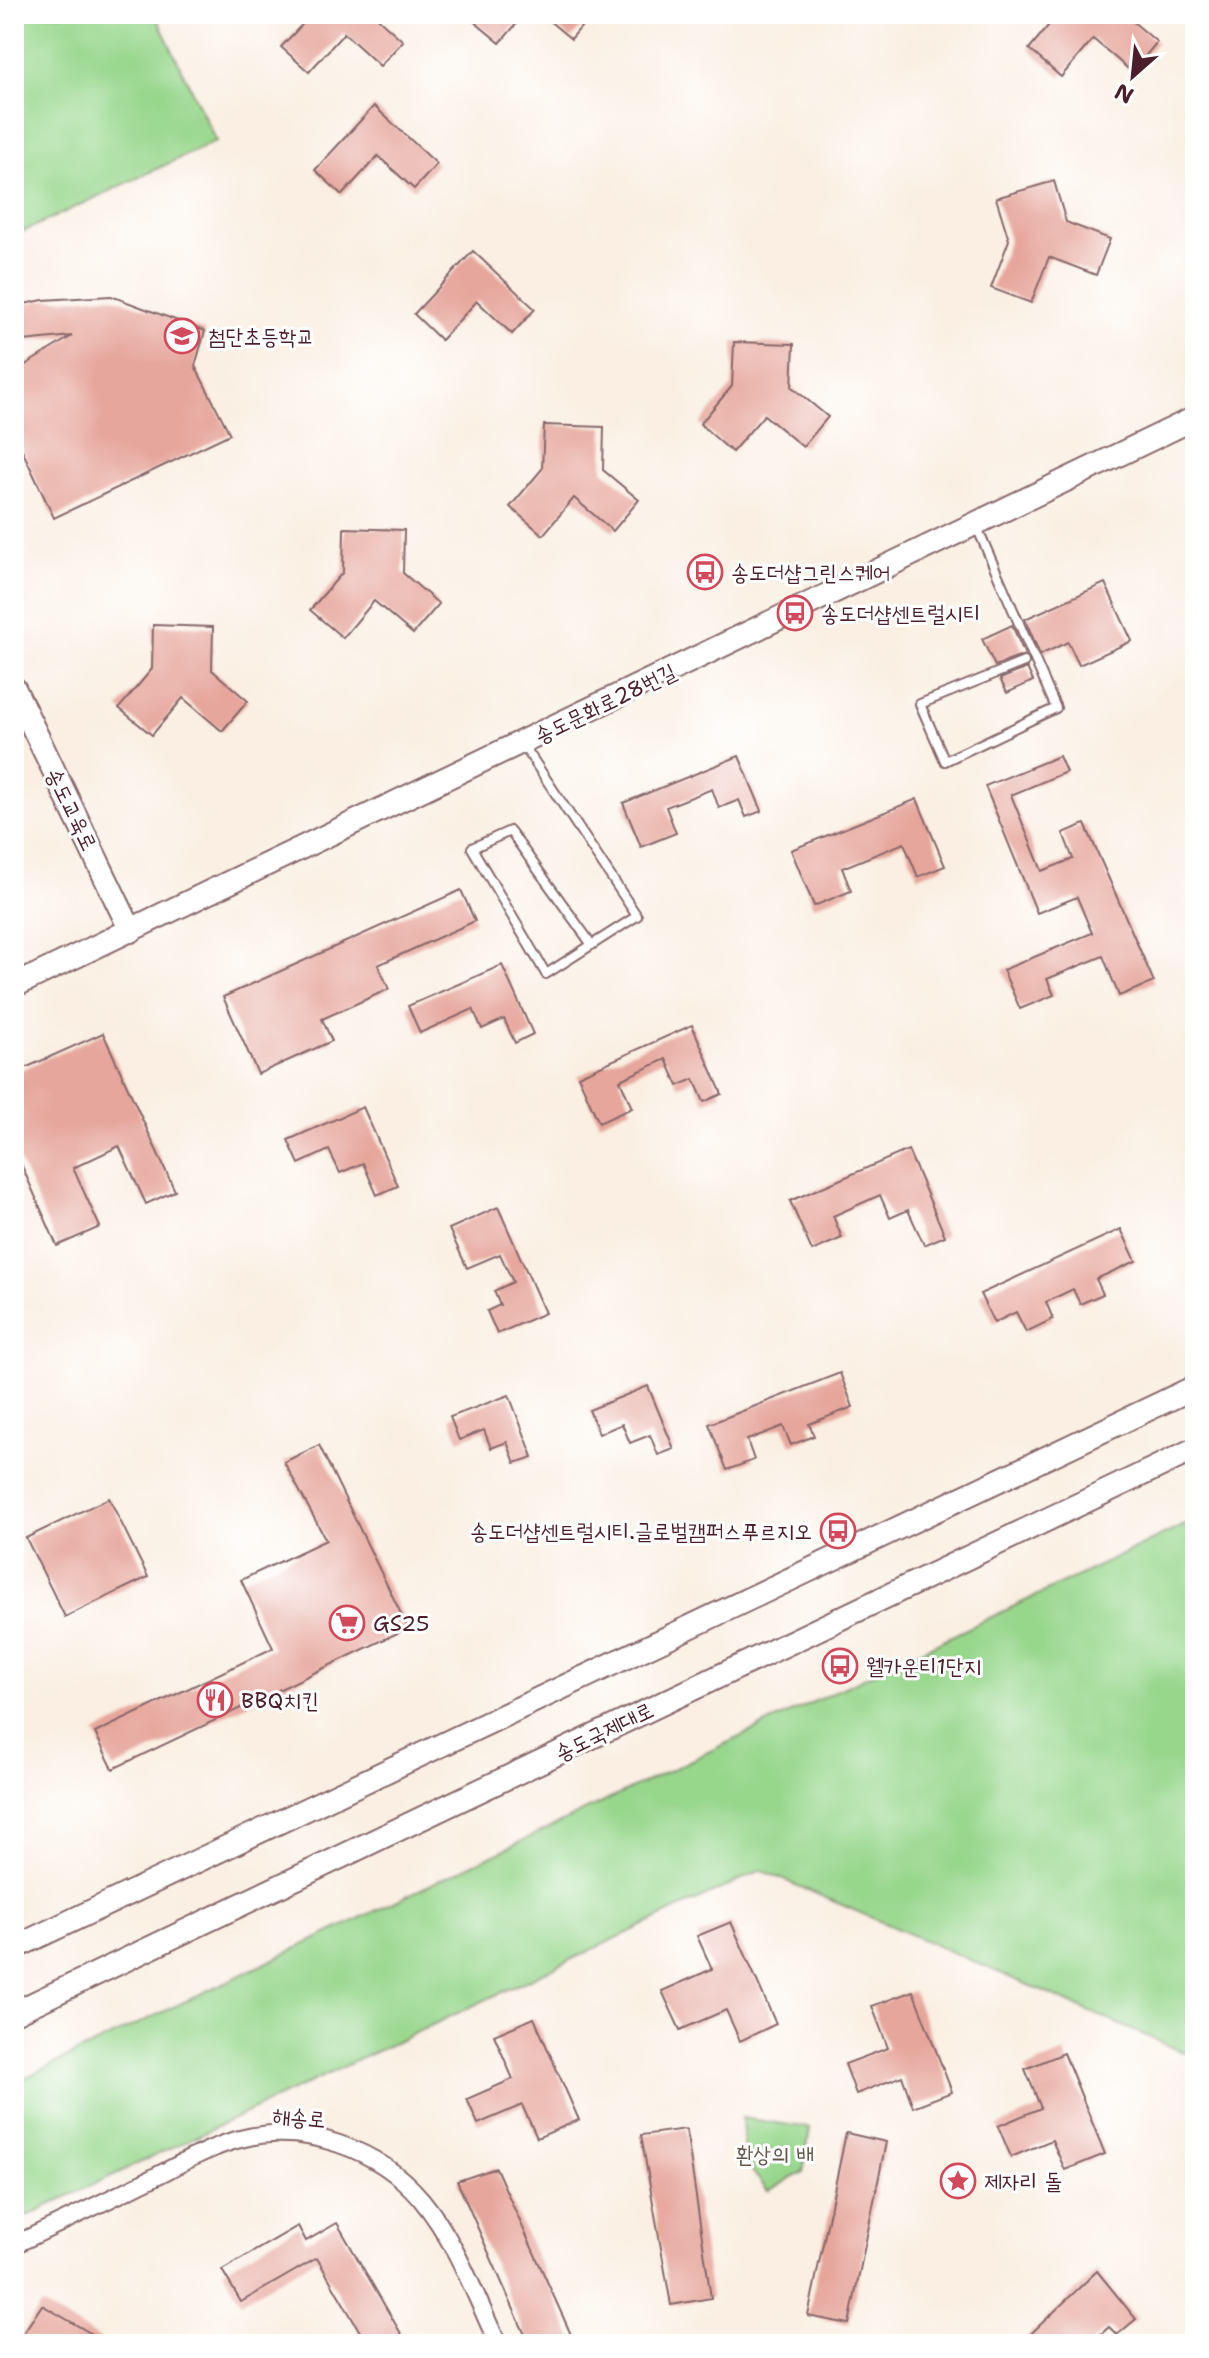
<svg xmlns="http://www.w3.org/2000/svg" width="1209" height="2358" font-family="'Shantell Sans','Poor Story',sans-serif">
	<style>
		.green { fill: #97d78c; stroke: #707b5c; stroke-width: 2 }
		.building { fill: #e6a69b }
		.lines { fill: none; stroke-linecap: round; stroke-linejoin: round }
		.lane-casing { stroke: #88686b; stroke-width: 12 }
		.street-casing { stroke: #88686b; stroke-width: 20 }
		.secondary-casing { stroke: #88686b; stroke-width: 26 }
		.lane { stroke: #fff; stroke-width: 8 }
		.street { stroke: #fff; stroke-width: 16 }
		.secondary { stroke: #fff; stroke-width: 22 }
		.labels { text-anchor: middle; stroke-width: 6; stroke-linejoin: round; paint-order: stroke }
		.poi-label { font-size: 22px; fill: #4a1f2b; stroke: #fff; text-anchor: start }
		.street-label { font-size: 22px; fill: #4a1f2b; stroke: #fff }
		.park-label { font-size: 22px; fill: #615648; stroke: #fff }
	</style>
	<rect width="100%" height="100%" fill="#fff"/>
	<filter id="ink" filterUnits="userSpaceOnUse"><feTurbulence type="fractalNoise" baseFrequency=".0125" numOctaves="2"/><feDisplacementMap in="SourceGraphic" scale="16" xChannelSelector="R" yChannelSelector="G"/><feConvolveMatrix kernelMatrix="1 2 1 2 8 2 1 2 1" color-interpolation-filters="sRGB"/></filter>
	<filter id="wash" filterUnits="userSpaceOnUse"><feTurbulence type="fractalNoise" baseFrequency=".006" numOctaves="4" result="noise"/><feDisplacementMap in="SourceGraphic" scale="32" xChannelSelector="R" yChannelSelector="G"/><feGaussianBlur stdDeviation="1.8" result="paint"/><feColorMatrix in="noise" values="0 0 0 0 0 0 0 0 0 0 0 0 0 0 0 0 0 1.4 0 .05"/><feComposite in="paint" operator="in"/></filter>
	<g filter="url(#wash)">
		<rect width="100%" height="100%" fill="#faefe2"/>
		<g class="green">
			<polygon points="14,14 155,14 216,141 14,236"/>
			<polygon points="1195,1520 1195,2057 761,1870 14,2222 14,2083"/>
			<polygon points="742,2118 810,2128 803,2172 768,2191 745,2162"/>
		</g>
		<g id="blocks">
			<g class="building">
				<polygon points="312,14 373,14 403,41 380,66 344,33 309,72 281,47"/>
				<polygon points="465,14 525,14 500,43"/>
				<polygon points="541,14 592,14 571,39"/>
				<polygon points="1058,14 1124,14 1157,42 1132,72 1093,39 1061,77 1029,49"/>
				<polygon points="374,106 437,164 414,189 378,156 342,195 315,170"/>
				<polygon points="1054,181 1066,222 1110,239 1096,275 1049,257 1031,303 991,288 1009,240 996,198"/>
				<polygon points="473,251 535,309 512,334 477,301 441,340 414,314"/>
				<polygon points="111,296 205,331 195,366 230,434 54,518 14,433 14,372 72,336 14,342 14,306 43,300"/>
				<polygon points="734,342 794,344 792,387 828,417 803,447 764,415 732,452 700,424 732,386"/>
				<polygon points="544,425 604,427 603,470 639,500 613,531 574,498 543,535 510,507 542,469"/>
				<polygon points="344,528 404,530 403,573 439,604 413,634 374,601 343,638 310,610 343,572"/>
				<polygon points="1105,583 1132,641 1079,665 1068,642 1040,655 1025,619"/>
				<polygon points="153,625 213,627 212,670 248,701 222,731 183,698 152,735 119,708 152,669"/>
				<polygon points="1012,625 1025,655 995,666 982,639"/>
				<polygon points="1027,668 1033,681 1007,693 1000,679"/>
				<polygon points="739,756 762,811 746,817 739,800 719,808 712,789 666,807 676,833 641,847 623,803"/>
				<polygon points="1059,756 1066,772 1011,795 1042,871 1073,859 1063,833 1085,824 1154,982 1119,996 1103,956 1047,979 1054,995 1020,1009 1003,970 1092,933 1077,897 1037,913 985,786"/>
				<polygon points="917,799 945,866 918,877 904,843 842,868 851,891 814,906 791,850"/>
				<polygon points="461,890 475,921 378,965 389,989 322,1019 332,1041 258,1074 223,997"/>
				<polygon points="502,965 533,1034 515,1043 504,1019 482,1029 473,1009 420,1033 408,1006"/>
				<polygon points="692,1025 722,1094 704,1102 694,1079 678,1086 666,1059 620,1080 632,1108 599,1123 578,1076"/>
				<polygon points="103,1033 175,1191 146,1204 119,1146 73,1168 100,1227 57,1246 14,1148 14,1073"/>
				<polygon points="363,1107 398,1186 377,1195 363,1163 340,1173 329,1150 299,1164 288,1140"/>
				<polygon points="908,1150 945,1236 924,1245 908,1210 890,1218 880,1195 833,1216 842,1238 812,1251 790,1201"/>
				<polygon points="498,1207 545,1313 497,1334 487,1311 500,1305 494,1291 513,1282 500,1254 467,1268 449,1229"/>
				<polygon points="1121,1229 1136,1261 1096,1279 1103,1294 1080,1304 1073,1289 1046,1302 1053,1319 1026,1332 1016,1312 994,1323 980,1294"/>
				<polygon points="840,1373 853,1407 809,1424 814,1436 791,1445 783,1426 747,1440 754,1460 727,1470 709,1424"/>
				<polygon points="648,1386 674,1449 658,1455 650,1435 630,1443 622,1424 599,1434 589,1410"/>
				<polygon points="509,1395 533,1457 515,1463 507,1442 491,1448 484,1430 459,1440 450,1417"/>
				<polygon points="319,1445 408,1628 113,1769 95,1733 273,1648 241,1580 326,1540 284,1462"/>
				<polygon points="109,1498 148,1577 65,1617 26,1538"/>
				<polygon points="731,1922 776,2024 740,2041 726,2010 680,2030 662,1991 712,1969 697,1936"/>
				<polygon points="913,1991 952,2092 913,2107 902,2076 856,2094 845,2064 888,2048 872,2006"/>
				<polygon points="534,2018 579,2120 537,2138 522,2105 478,2124 467,2099 513,2079 494,2035"/>
				<polygon points="1064,2053 1105,2154 1065,2170 1052,2140 1011,2157 998,2126 1041,2108 1025,2069"/>
				<polygon points="686,2129 711,2298 671,2305 641,2135"/>
				<polygon points="846,2133 886,2142 849,2324 808,2316"/>
				<polygon points="496,2168 573,2339 560,2344 529,2344 457,2181"/>
				<polygon points="337,2223 407,2344 367,2344 317,2258 241,2302 222,2270 298,2226 306,2241"/>
				<polygon points="1097,2271 1136,2319 1117,2335 1109,2327 1090,2344 1020,2344"/>
				<polygon points="42,2305 109,2344 16,2344"/>
			</g>
		</g>
	</g>
	<g filter="url(#ink)">
		<use href="#blocks" fill-opacity="0" stroke="#88686b" stroke-width="2"/>
		<g class="lines">
			<g class="lane-casing">
				<g id="lane">
					<polyline points="976,525 1056,708 945,761 920,704 1024,662"/>
					<polyline points="522,743 637,916 546,974 472,848 510,831 592,945"/>
				</g>
			</g>
			<g class="street-casing">
				<path id="street" d="M14,2245C56,2225 98,2205 140,2184C172,2169 205,2148 240,2139C304,2122 379,2149 421,2199C456,2241 475,2295 498,2344"/>
			</g>
			<g class="secondary-casing">
				<g id="secondary">
					<polyline points="14,688 131,931"/>
					<polyline points="14,986 1195,418"/>
					<polyline points="14,1948 1195,1387"/>
					<polyline points="14,2013 1195,1449"/>
				</g>
			</g>
			<use href="#lane" class="lane"/>
			<use href="#street" class="street"/>
			<use href="#secondary" class="secondary"/>
		</g>
	</g>
	<defs>
		<g id="school-ring" transform="scale(1.8)"><circle r="9.5" fill="#fff" stroke="#d1495b" stroke-width="1.5"/><path d="M0-5L7-2L0 1L-7-2ZM-4 1L0 2.5L4 1V4Q0 6-4 4Z" fill="#d1495b"/></g>
		<g id="bus-ring" transform="scale(1.8)"><circle r="9.5" fill="#fff" stroke="#d1495b" stroke-width="1.5"/><path d="M-5-6H5V4H4V6H2V4H-2V6H-4V4H-5ZM-3.5-4V0h7V-4ZM-3.5 1.2v1.5H-2V1.2ZM2 1.2v1.5H3.5V1.2Z" fill="#d1495b"/></g>
		<g id="supermarket-ring" transform="scale(1.8)"><circle r="9.5" fill="#fff" stroke="#d1495b" stroke-width="1.5"/><path d="M-6-5.5h2.5l.6 2H6L4.5 2H-2.5L-4.4-4H-6ZM-1.5 3.2a1.3 1.3 0 1 0 .1 0ZM3 3.2a1.3 1.3 0 1 0 .1 0Z" fill="#d1495b"/></g>
		<g id="restaurant-ring" transform="scale(1.8)"><circle r="9.5" fill="#fff" stroke="#d1495b" stroke-width="1.5"/><path d="M-5-6h1v4h1v-4h1v4h1v-4h1v5L-1.5 .5V6h-2V.5L-5-1ZM5-6V6H3V1.5H1.5Q1.5-4 5-6Z" fill="#d1495b"/></g>
		<g id="sight-ring" transform="scale(1.8)"><circle r="9.5" fill="#fff" stroke="#d1495b" stroke-width="1.5"/><path d="M0-6L1.8-2.2L6-1.7L2.9 1.2L3.7 5.4L0 3.3L-3.7 5.4L-2.9 1.2L-6-1.7L-1.8-2.2Z" fill="#d1495b"/></g>
	</defs>
	<g fill-rule="evenodd">
		<use href="#school-ring" x="182" y="336"/>
		<use href="#bus-ring" x="705" y="572"/>
		<use href="#bus-ring" x="795" y="613"/>
		<use href="#bus-ring" x="838" y="1531"/>
		<use href="#supermarket-ring" x="347" y="1623"/>
		<use href="#bus-ring" x="840" y="1666"/>
		<use href="#restaurant-ring" x="215" y="1700"/>
		<use href="#sight-ring" x="958" y="2181"/>
	</g>
	<g class="labels">
		<g class="poi-label">
			<text x="208" y="344">첨단초등학교</text>
			<text x="731" y="580">송도더샵그린스퀘어</text>
			<text x="821" y="621">송도더샵센트럴시티</text>
			<text x="812" y="1539" text-anchor="end">송도더샵센트럴시티.글로벌캠퍼스푸르지오</text>
			<text x="373" y="1631">GS25</text>
			<text x="866" y="1674">웰카운티1단지</text>
			<text x="241" y="1708">BBQ치킨</text>
			<text x="984" y="2189">제자리 돌</text>
		</g>
		<g class="street-label">
			<text transform="translate(605 703) rotate(-26)" y="8">송도문화로28번길</text>
			<text transform="translate(72 809) rotate(64)" y="8">송도교육로</text>
			<text transform="translate(604 1731) rotate(-26)" y="8">송도국제대로</text>
			<text transform="translate(299 2117) rotate(5)" y="8">해송로</text>
		</g>
		<g class="park-label">
			<text x="775" y="2162">환상의 배</text>
		</g>
	</g>
	<rect width="1209" height="2358" fill="none" stroke="#fff" stroke-width="48"/>
	<g transform="translate(1133 76) rotate(207)" stroke="#ffffff" stroke-width="6" paint-order="stroke">
	<path d="M0-6L14 30L0 20L-14 30Z" fill="#4a1f2b"/>
	<text y="-12" font-size="22" font-weight="bold" text-anchor="middle" fill="#4a1f2b">N</text>
	</g>
</svg>
